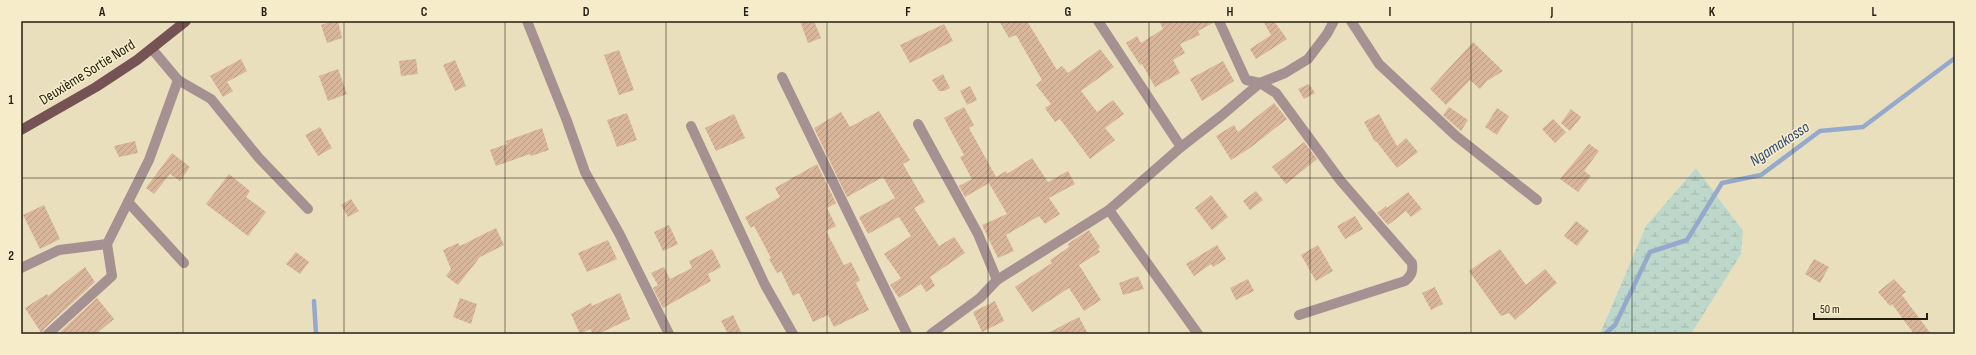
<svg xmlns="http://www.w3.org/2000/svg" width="1976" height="355" font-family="'Sofia Sans Condensed',sans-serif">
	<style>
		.wetland { fill: url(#wetland-marsh) }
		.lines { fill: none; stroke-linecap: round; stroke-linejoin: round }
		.stream { stroke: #95a9cc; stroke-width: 4.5 }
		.building { fill: url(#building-hatch) }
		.minor { stroke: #a69192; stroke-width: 10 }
		.primary { stroke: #755253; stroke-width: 10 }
		.grid { fill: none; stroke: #231f12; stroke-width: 1; stroke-opacity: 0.55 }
		.labels { text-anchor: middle; stroke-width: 3; stroke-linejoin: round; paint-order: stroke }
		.street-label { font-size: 15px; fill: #231f12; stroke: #f7ecca }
		.water-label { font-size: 16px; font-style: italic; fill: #324c7b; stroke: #f7ecca }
		.neatline { fill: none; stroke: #231f12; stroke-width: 1.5 }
		.grid-label { font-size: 13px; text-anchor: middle; font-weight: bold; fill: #231f12 }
	</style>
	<defs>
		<pattern id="wetland-marsh" width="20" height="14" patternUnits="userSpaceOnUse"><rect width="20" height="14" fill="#bdd8ca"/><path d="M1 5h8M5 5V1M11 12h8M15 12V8" fill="none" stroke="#a2b9ac"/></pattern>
		<pattern id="building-hatch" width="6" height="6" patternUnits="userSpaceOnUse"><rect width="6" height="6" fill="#d9b59a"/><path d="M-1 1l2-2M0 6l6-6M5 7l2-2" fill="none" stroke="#ba9b84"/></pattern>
	</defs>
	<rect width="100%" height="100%" fill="#e9dfbd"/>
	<polygon class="wetland" points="1696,168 1743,231 1741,254 1691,334 1600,334 1646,226"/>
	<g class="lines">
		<g class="stream">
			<polyline points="314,301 316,334"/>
			<polyline points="1605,334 1615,325 1650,252 1687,240 1722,183 1761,175 1820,131 1863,127 1955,58"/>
		</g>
	</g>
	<g class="building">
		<polygon points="333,21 338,21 342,38 327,43 321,25"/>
		<polygon points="800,21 814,21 821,38 808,43"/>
		<polygon points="999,21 1027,21 1057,70 1062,66 1068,73 1100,49 1114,67 1081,91 1097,112 1113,100 1124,114 1105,128 1115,140 1090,159 1060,119 1055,122 1045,108 1051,104 1036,85 1042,80 1016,35 1009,38"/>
		<polygon points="1159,21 1213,21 1213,23 1198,31 1200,35 1180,44 1185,53 1173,60 1180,73 1155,87 1142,64 1140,65 1126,43 1137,36 1141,43 1163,29"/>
		<polygon points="1263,21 1274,21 1287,39 1256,59 1250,49 1271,35"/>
		<polygon points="944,24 953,41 910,63 900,45"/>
		<polygon points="1473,42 1503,71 1487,81 1480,89 1470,80 1446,105 1430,89"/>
		<polygon points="619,50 634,90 619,95 604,55"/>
		<polygon points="241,59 247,71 227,82 233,91 223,97 210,76"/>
		<polygon points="416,59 418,74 401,76 399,61"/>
		<polygon points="455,60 466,86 455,91 443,65"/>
		<polygon points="1223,61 1234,81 1202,101 1190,79"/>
		<polygon points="338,69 347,94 328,101 319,76"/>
		<polygon points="943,74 950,88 944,91 939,91 932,80"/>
		<polygon points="1309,84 1315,93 1304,99 1298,89"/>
		<polygon points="970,86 977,100 967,105 960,91"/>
		<polygon points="1274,103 1287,119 1250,148 1231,160 1216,136 1234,125 1238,132"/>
		<polygon points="964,107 974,125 969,128 996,177 1006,171 1007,174 1032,158 1048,182 1068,171 1075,184 1049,198 1060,214 1045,224 1039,216 1006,235 1014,251 998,258 982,225 1007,214 989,183 965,197 959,186 972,179 960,157 964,155 944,118"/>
		<polygon points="1449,107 1468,120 1461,131 1443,115"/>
		<polygon points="1497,108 1509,116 1497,135 1485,127"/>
		<polygon points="1571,109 1581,117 1570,131 1561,123"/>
		<polygon points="879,111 910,160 903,164 925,202 914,208 939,246 954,237 965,253 930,277 935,286 926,292 921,284 899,298 890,285 901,278 884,254 911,236 899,217 868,234 859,217 895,198 883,177 847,197 814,128 841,112 850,127"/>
		<polygon points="627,113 637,140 617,147 607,120"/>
		<polygon points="734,114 745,138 716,151 705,128"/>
		<polygon points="1379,114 1397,146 1406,138 1418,152 1397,168 1376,141 1375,142 1364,122"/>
		<polygon points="1553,119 1566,132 1555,143 1542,129"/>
		<polygon points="320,127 332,148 318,156 305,135"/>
		<polygon points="542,128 549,150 531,156 530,154 496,166 490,150 507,144 506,141"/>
		<polygon points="135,141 138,153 119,157 114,146"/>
		<polygon points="1304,142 1317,159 1286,184 1272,167"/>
		<polygon points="1589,144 1599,151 1584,171 1591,176 1578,192 1560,179"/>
		<polygon points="172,153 190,167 180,181 170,174 154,194 146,188"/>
		<polygon points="817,164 836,203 827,208 836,226 826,231 844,265 851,262 860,280 856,283 869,310 834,327 828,315 813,322 799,293 793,296 781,271 777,273 769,259 771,258 754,226 751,228 745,217 780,197 775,188"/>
		<polygon points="229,174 250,191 246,197 266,212 248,236 206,204"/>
		<polygon points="1256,191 1263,200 1250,210 1243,201"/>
		<polygon points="1408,192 1422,209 1411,217 1406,211 1388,225 1377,213 1386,206 1387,208"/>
		<polygon points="1211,195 1228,217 1212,230 1195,208"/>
		<polygon points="351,199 359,211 348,217 341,205"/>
		<polygon points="44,205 60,239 40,249 23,215"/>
		<polygon points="1355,216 1363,229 1345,239 1337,226"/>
		<polygon points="1576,221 1589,231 1577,246 1564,236"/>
		<polygon points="669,225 678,244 663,251 654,232"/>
		<polygon points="496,228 504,245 480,257 458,285 446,276 451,269 443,250 458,243 460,246"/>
		<polygon points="1089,230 1100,247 1098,249 1100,252 1079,265 1101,300 1084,311 1069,288 1032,312 1015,287 1052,263 1050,260 1069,247 1068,244 1072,241"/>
		<polygon points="608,240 617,259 587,272 578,253"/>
		<polygon points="1217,245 1226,259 1213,267 1211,264 1194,276 1186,264"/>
		<polygon points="1318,245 1333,271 1316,281 1301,255"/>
		<polygon points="712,249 721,267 708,274 711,281 663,308 653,288 658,285 651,273 664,267 670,279 692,268 689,261"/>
		<polygon points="1500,249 1526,285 1545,269 1557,283 1515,320 1509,313 1501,316 1469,271"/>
		<polygon points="296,252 309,262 300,274 286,264"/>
		<polygon points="1814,259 1829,267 1820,283 1805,274"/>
		<polygon points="85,267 95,282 44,329 42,334 25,308 47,294 48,296"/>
		<polygon points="1138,276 1144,289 1123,295 1119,283"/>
		<polygon points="1248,279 1254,291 1236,300 1230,288"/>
		<polygon points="1894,279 1906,292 1902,295 1931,334 1914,334 1892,304 1890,306 1878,292"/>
		<polygon points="1435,287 1443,304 1431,310 1422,293"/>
		<polygon points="620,293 630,319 598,334 593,334 590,329 580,334 571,314 591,303 592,306"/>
		<polygon points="97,298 114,319 96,334 58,334"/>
		<polygon points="460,298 477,304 471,324 453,317"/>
		<polygon points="995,301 1004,321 982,332 973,312"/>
		<polygon points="733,315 742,334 728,334 721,321"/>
		<polygon points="1079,317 1088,334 1046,334"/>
	</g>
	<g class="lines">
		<g class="minor">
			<polyline points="527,21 567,121 585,172 620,235 669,334"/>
			<polyline points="1098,21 1181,147"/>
			<path d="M1219,21L1246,80L1260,83L1276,93L1340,180L1412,263C1413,271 1412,275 1405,281L1299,315"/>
			<polyline points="1351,21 1379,64 1456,136 1537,200"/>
			<polyline points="152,49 178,80 211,99 259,158 308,209"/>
			<polyline points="782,77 907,334"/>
			<polyline points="918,124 978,234 997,280"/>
			<polyline points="691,126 765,285 793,334"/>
			<polyline points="128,202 184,263"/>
			<polyline points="1109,210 1198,334"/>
			<polyline points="21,268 59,250 107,244"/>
			<polyline points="48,334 112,276 107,244 149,160 178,80"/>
			<polyline points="931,334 980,298 997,280 1109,210 1181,147 1221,116 1260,83 1285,73 1308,59 1327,34 1334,21"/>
		</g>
		<polyline class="primary" points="21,130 96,87 137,60 186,21"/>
	</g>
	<path class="grid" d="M183,21V334M344,21V334M505,21V334M666,21V334M827,21V334M988,21V334M1149,21V334M1310,21V334M1471,21V334M1632,21V334M1793,21V334M21,178H1955"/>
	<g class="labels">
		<g class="street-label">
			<text transform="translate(87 72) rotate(-32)" y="5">Deuxième Sortie Nord</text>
		</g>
		<g class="water-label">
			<text transform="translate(1779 143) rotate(-33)" y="6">Ngamakosso</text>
		</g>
	</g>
	<rect width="1976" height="355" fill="none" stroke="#f7ecca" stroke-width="44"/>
	<path d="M1814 313v6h113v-6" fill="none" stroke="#231f12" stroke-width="2"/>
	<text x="1820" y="313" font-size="12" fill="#231f12" stroke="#f7ecca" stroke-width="3" paint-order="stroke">50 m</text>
	<rect x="22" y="22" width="1932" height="311" class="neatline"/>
	<g class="grid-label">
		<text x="102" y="16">A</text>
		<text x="264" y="16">B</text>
		<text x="424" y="16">C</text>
		<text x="586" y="16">D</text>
		<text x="746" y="16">E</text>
		<text x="908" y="16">F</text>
		<text x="1068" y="16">G</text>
		<text x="1230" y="16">H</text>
		<text x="1390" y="16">I</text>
		<text x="1552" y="16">J</text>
		<text x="1712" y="16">K</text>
		<text x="1874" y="16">L</text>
		<text x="11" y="104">1</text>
		<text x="11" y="260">2</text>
	</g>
</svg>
